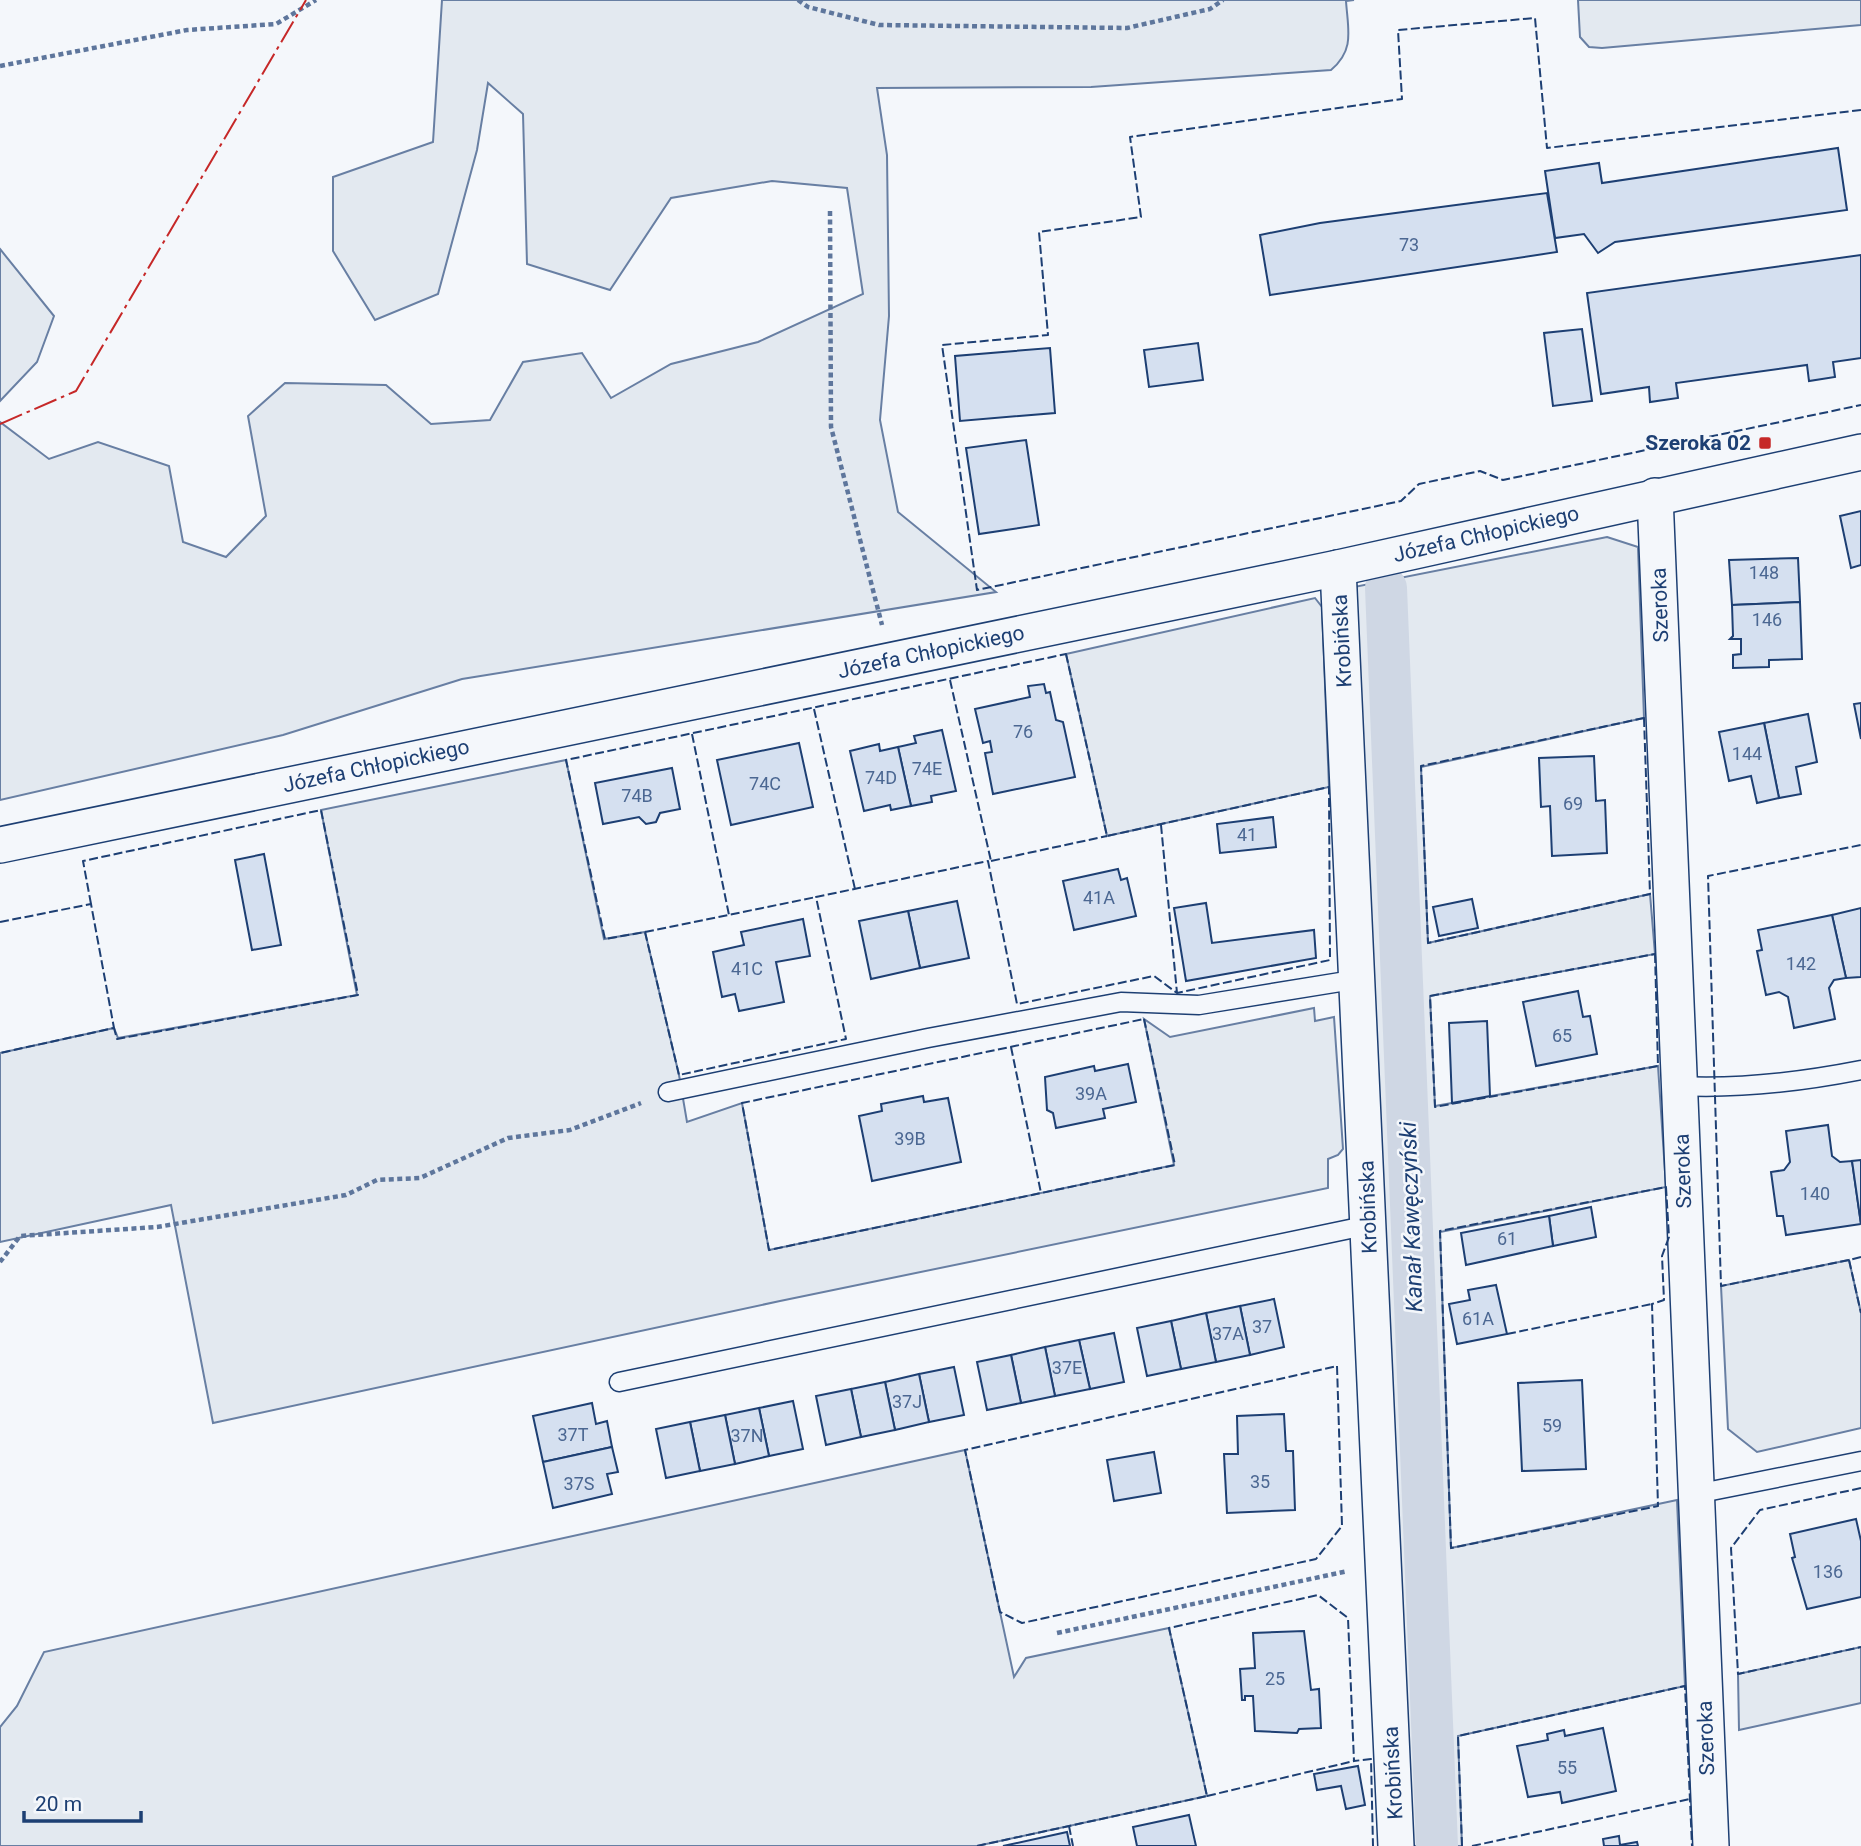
<svg xmlns="http://www.w3.org/2000/svg" width="1861" height="1846" font-family="Roboto,sans-serif">
	<style>
		.green { fill: #e3e9f0; stroke: #687fa3; stroke-width: 2 }
		.lines { fill: none; stroke-linecap: round; stroke-linejoin: round }
		.canal { stroke: #cfd7e4; stroke-width: 42 }
		.building { fill: #d5e0f0; stroke: #1d3f73; stroke-width: 2 }
		.service-casing { stroke: #1d3f73; stroke-width: 21 }
		.minor-casing { stroke: #1d3f73; stroke-width: 38 }
		.path { stroke: #5e769c; stroke-width: 4.5; stroke-dasharray: 5 3.5; stroke-linecap: butt }
		.service { stroke: #f4f7fb; stroke-width: 18 }
		.minor { stroke: #f4f7fb; stroke-width: 35 }
		.fence { stroke: #1d3f73; stroke-width: 2; stroke-dasharray: 9 3.5; stroke-linecap: butt }
		.power { stroke: #c62828; stroke-width: 2; stroke-dasharray: 24 5 3.5 5; stroke-linecap: butt }
		.poi-dot { fill: #c62828; stroke: #f4f7fb; stroke-width: 2.5 }
		.labels { text-anchor: middle; stroke-width: 5; stroke-linejoin: round; paint-order: stroke }
		.number-label { font-size: 18px; fill: #4b6792 }
		.poi-label { font-size: 21px; font-weight: bold; fill: #1d3f73; stroke: #f4f7fb; text-anchor: end }
		.street-label { font-size: 21px; fill: #1d3f73; stroke: #f4f7fb }
		.water-label { font-size: 23px; font-style: italic; fill: #1d3f73; stroke: #f4f7fb }
	</style>
	<rect width="100%" height="100%" fill="#f4f7fb"/>
	<g class="green">
		<path d="M442,0H1354L1346,1C1348,30 1355,50 1331,70L1091,87L877,88L887,155L889,316L880,420L898,512L996,592L462,679L283,735L0,800V422L49,459L98,442L169,466L183,542L226,557L266,516L248,416L285,383L386,385L431,424L490,420L523,362L582,353L611,398L671,364L758,342L863,294L847,188L772,181L671,198L610,290L527,264L523,114L488,83L477,150L438,294L375,320L333,251V177L433,142Z"/>
		<polygon points="1578,0 1861,0 1861,25 1602,48 1589,47 1580,37"/>
		<polygon points="0,249 54,316 37,362 0,401"/>
		<polygon points="1607,537 1638,547 1644,718 1421,767 1428,943 1650,894 1655,954 1430,996 1435,1106 1658,1066 1666,1187 1440,1232 1451,1548 1677,1500 1685,1686 1458,1736 1462,1846 1413,1846 1354,587"/>
		<polygon points="1315,598 1322,607 1329,787 1107,836 1066,654"/>
		<polygon points="566,760 604,939 645,932 679,1075 687,1122 742,1103 769,1250 1174,1165 1144,1019 1170,1037 1314,1008 1315,1021 1334,1017 1343,1149 1338,1155 1328,1159 1328,1188 780,1301 213,1423 171,1205 0,1242 0,1053 114,1028 118,1038 357,995 321,810"/>
		<polygon points="1849,1260 1861,1313 1861,1428 1757,1452 1728,1429 1721,1286"/>
		<polygon points="965,1450 1014,1677 1026,1658 1169,1628 1207,1796 977,1846 0,1846 0,1727 17,1706 44,1652"/>
		<polygon points="1861,1647 1861,1703 1739,1730 1738,1674"/>
	</g>
	<g class="lines">
		<polyline class="canal" points="1386,588 1437,1846"/>
	</g>
	<g class="building">
		<polygon points="1838,148 1847,210 1615,242 1598,253 1584,234 1555,238 1545,171 1599,163 1602,183"/>
		<polygon points="1547,193 1557,252 1270,295 1260,235 1320,223"/>
		<polygon points="1861,255 1861,358 1833,362 1835,377 1809,381 1807,365 1676,383 1678,398 1650,402 1649,387 1601,394 1587,293"/>
		<polygon points="1582,329 1592,401 1553,406 1544,333"/>
		<polygon points="1198,343 1203,380 1149,387 1144,350"/>
		<polygon points="1050,348 1055,413 960,421 955,356"/>
		<polygon points="1026,440 1039,525 979,534 966,448"/>
		<polygon points="1861,511 1861,565 1851,568 1840,516"/>
		<polygon points="1798,558 1800,602 1732,605 1729,560"/>
		<polygon points="1800,602 1802,659 1769,660 1769,667 1733,668 1733,655 1741,654 1741,639 1730,639 1733,636 1732,605"/>
		<polygon points="1044,684 1046,693 1050,692 1056,720 1063,722 1075,777 993,794 985,753 992,752 990,741 983,743 975,709 1030,697 1028,686"/>
		<polygon points="1861,703 1861,739 1854,704"/>
		<polygon points="1808,714 1817,762 1796,767 1801,794 1779,798 1764,723"/>
		<polygon points="1764,723 1779,798 1757,803 1751,776 1729,781 1719,732"/>
		<polygon points="942,730 956,791 931,796 932,802 911,806 898,747 916,743 914,736"/>
		<polygon points="799,743 813,807 731,825 717,760"/>
		<polygon points="879,744 880,751 898,747 911,806 891,810 890,805 864,811 850,751"/>
		<polygon points="1594,756 1596,801 1605,800 1607,853 1552,856 1550,806 1541,807 1539,758"/>
		<polygon points="672,768 680,809 660,813 656,822 646,824 639,817 603,824 595,783"/>
		<polygon points="1273,817 1276,847 1220,853 1217,824"/>
		<polygon points="264,854 281,945 252,950 235,860"/>
		<polygon points="1118,869 1121,880 1127,878 1136,916 1074,930 1063,881"/>
		<polygon points="1472,899 1478,928 1439,936 1433,907"/>
		<polygon points="957,901 969,958 920,968 908,911"/>
		<polygon points="1206,903 1212,943 1314,930 1316,958 1186,981 1174,908"/>
		<polygon points="1861,908 1861,977 1846,978 1832,915"/>
		<polygon points="908,911 920,968 871,979 859,921"/>
		<polygon points="1832,915 1846,978 1834,980 1829,988 1835,1019 1794,1028 1788,997 1779,992 1766,995 1757,951 1762,950 1758,930"/>
		<polygon points="803,919 810,956 776,962 784,1002 739,1011 735,994 722,997 713,952 744,945 741,932"/>
		<polygon points="1578,991 1583,1017 1590,1016 1597,1054 1536,1066 1523,1002"/>
		<polygon points="1487,1021 1490,1096 1452,1103 1449,1023"/>
		<polygon points="1128,1064 1136,1102 1103,1109 1105,1118 1056,1128 1053,1113 1047,1110 1045,1077 1094,1066 1095,1071"/>
		<polygon points="923,1096 924,1102 948,1098 961,1162 872,1181 859,1116 882,1111 881,1104"/>
		<polygon points="1828,1125 1832,1156 1840,1162 1852,1161 1861,1224 1786,1235 1783,1216 1777,1216 1771,1172 1784,1170 1790,1162 1786,1131"/>
		<polygon points="1861,1160 1861,1224 1852,1161"/>
		<polygon points="1591,1207 1596,1237 1553,1246 1549,1216"/>
		<polygon points="1549,1216 1553,1246 1466,1265 1461,1233"/>
		<polygon points="1496,1285 1507,1334 1457,1344 1449,1304 1470,1300 1468,1290"/>
		<polygon points="1274,1299 1284,1347 1250,1355 1240,1306"/>
		<polygon points="1240,1306 1250,1355 1216,1362 1206,1313"/>
		<polygon points="1206,1313 1216,1362 1181,1369 1171,1321"/>
		<polygon points="1171,1321 1181,1369 1147,1376 1137,1328"/>
		<polygon points="1114,1333 1124,1382 1090,1389 1079,1340"/>
		<polygon points="1079,1340 1090,1389 1055,1396 1045,1347"/>
		<polygon points="1045,1347 1055,1396 1021,1403 1011,1355"/>
		<polygon points="1011,1355 1021,1403 987,1410 977,1362"/>
		<polygon points="954,1367 964,1415 929,1422 919,1374"/>
		<polygon points="919,1374 929,1422 895,1430 885,1382"/>
		<polygon points="1582,1380 1586,1469 1522,1471 1518,1383"/>
		<polygon points="885,1382 895,1430 861,1437 851,1389"/>
		<polygon points="851,1389 861,1437 826,1445 816,1396"/>
		<polygon points="793,1401 803,1449 769,1456 759,1408"/>
		<polygon points="592,1403 596,1424 607,1421 612,1447 543,1462 533,1416"/>
		<polygon points="759,1408 769,1456 735,1464 725,1415"/>
		<polygon points="1284,1414 1286,1451 1293,1451 1295,1510 1227,1513 1224,1454 1238,1454 1237,1416"/>
		<polygon points="725,1415 735,1464 700,1471 690,1422"/>
		<polygon points="690,1422 700,1471 666,1478 656,1429"/>
		<polygon points="612,1447 618,1472 607,1474 612,1494 553,1508 543,1462"/>
		<polygon points="1154,1452 1161,1493 1114,1501 1107,1460"/>
		<polygon points="1856,1519 1861,1541 1861,1597 1807,1609 1792,1558 1795,1557 1790,1534"/>
		<polygon points="1304,1631 1311,1690 1319,1689 1321,1728 1299,1729 1297,1733 1255,1731 1253,1696 1245,1696 1245,1700 1242,1700 1240,1669 1255,1668 1253,1633"/>
		<polygon points="1603,1728 1616,1791 1562,1803 1560,1792 1528,1797 1517,1746 1548,1740 1547,1734 1564,1730 1565,1736"/>
		<polygon points="1358,1766 1365,1805 1346,1809 1341,1786 1317,1790 1314,1774"/>
		<polygon points="1189,1815 1196,1846 1137,1846 1133,1827"/>
		<polygon points="1067,1832 1070,1846 1003,1846"/>
		<polygon points="1619,1836 1620,1845 1637,1842 1638,1846 1604,1846 1603,1839"/>
	</g>
	<g class="lines">
		<g class="service-casing">
			<g id="service">
				<path d="M1679,1086C1741,1089 1800,1082 1861,1070"/>
				<polyline points="668,1092 928,1038 1121,1002 1199,1005 1359,979"/>
				<polyline points="619,1382 1369,1225"/>
				<polyline points="1696,1494 1861,1461"/>
			</g>
		</g>
		<g class="minor-casing">
			<g id="minor">
				<polyline points="1655,496 1711,1846"/>
				<polyline points="1338,568 1396,1846"/>
				<polyline points="0,845 1338,568 1861,452"/>
			</g>
		</g>
		<g class="path">
			<polyline points="798,0 808,7 879,25 1127,28 1210,9 1223,0"/>
			<polyline points="0,66 187,30 276,24 316,0"/>
			<polyline points="830,211 831,427 882,625"/>
			<polyline points="0,1262 20,1236 157,1227 346,1195 377,1180 420,1178 508,1138 570,1130 641,1103"/>
			<polyline points="1057,1633 1348,1571"/>
		</g>
		<use href="#service" class="service"/>
		<use href="#minor" class="minor"/>
		<g class="fence">
			<polyline points="1861,110 1547,148 1535,18 1398,30 1402,99 1130,137 1141,217 1039,232 1048,335 942,345 977,590 1401,501 1419,484 1480,471 1503,480 1861,405"/>
			<polygon points="1066,654 1107,836 1329,787 1330,960 1177,993 1154,976 1017,1004 988,861 816,897 846,1039 679,1075 645,932 605,939 566,760"/>
			<polyline points="950,680 991,861"/>
			<polyline points="814,709 855,889"/>
			<polygon points="1644,718 1650,894 1428,943 1421,766"/>
			<polyline points="692,734 729,915"/>
			<polyline points="1161,825 1177,993"/>
			<polyline points="991,861 1107,836"/>
			<polyline points="91,904 83,861 321,810 358,995 117,1039 114,1028"/>
			<polyline points="0,922 91,904 114,1028 0,1053"/>
			<polyline points="645,932 816,897"/>
			<polygon points="1655,954 1658,1066 1435,1107 1430,996"/>
			<polygon points="1144,1019 1175,1165 769,1250 742,1103"/>
			<polyline points="1011,1047 1041,1193"/>
			<polygon points="1666,1187 1669,1237 1662,1256 1664,1300 1652,1304 1658,1506 1451,1548 1440,1231"/>
			<polyline points="1861,1257 1849,1260 1861,1313"/>
			<polyline points="1849,1260 1721,1286 1708,876 1861,845"/>
			<polyline points="1507,1334 1652,1304"/>
			<polygon points="1337,1366 1342,1526 1316,1559 1022,1623 1000,1612 965,1450"/>
			<polyline points="1861,1488 1760,1510 1731,1548 1738,1674 1861,1647"/>
			<polyline points="1207,1796 1354,1761"/>
			<polyline points="1069,1826 1073,1846"/>
			<polyline points="977,1846 1207,1796 1169,1628 1318,1595 1348,1618 1354,1761 1371,1759 1373,1846"/>
			<polyline points="1462,1846 1458,1736 1685,1686 1692,1846"/>
			<polyline points="1472,1846 1690,1799"/>
		</g>
		<polyline class="power" points="0,424 76,391 306,0"/>
	</g>
	<rect class="poi-dot" x="1758" y="436" width="14" height="14" rx="3.5"/>
	<g class="labels">
		<g class="number-label">
			<text x="1409" y="251">73</text>
			<text x="1764" y="579">148</text>
			<text x="1767" y="626">146</text>
			<text x="1023" y="738">76</text>
			<text x="1747" y="760">144</text>
			<text x="927" y="775">74E</text>
			<text x="881" y="784">74D</text>
			<text x="765" y="790">74C</text>
			<text x="637" y="802">74B</text>
			<text x="1573" y="810">69</text>
			<text x="1247" y="841">41</text>
			<text x="1099" y="904">41A</text>
			<text x="1801" y="970">142</text>
			<text x="747" y="975">41C</text>
			<text x="1562" y="1042">65</text>
			<text x="1091" y="1100">39A</text>
			<text x="910" y="1145">39B</text>
			<text x="1815" y="1200">140</text>
			<text x="1507" y="1245">61</text>
			<text x="1478" y="1325">61A</text>
			<text x="1262" y="1333">37</text>
			<text x="1228" y="1340">37A</text>
			<text x="1067" y="1374">37E</text>
			<text x="907" y="1408">37J</text>
			<text x="1552" y="1432">59</text>
			<text x="573" y="1441">37T</text>
			<text x="747" y="1442">37N</text>
			<text x="1260" y="1488">35</text>
			<text x="579" y="1490">37S</text>
			<text x="1828" y="1578">136</text>
			<text x="1275" y="1685">25</text>
			<text x="1567" y="1774">55</text>
		</g>
		<g class="poi-label">
			<text x="1751" y="450">Szeroka 02</text>
		</g>
		<g class="street-label">
			<text transform="translate(1486 534) rotate(-13)" y="7">Józefa Chłopickiego</text>
			<text transform="translate(1660 605) rotate(-92)" y="7">Szeroka</text>
			<text transform="translate(1342 641) rotate(-93)" y="7">Krobińska</text>
			<text transform="translate(931 652) rotate(-12)" y="7">Józefa Chłopickiego</text>
			<text transform="translate(376 766) rotate(-12)" y="7">Józefa Chłopickiego</text>
			<text transform="translate(1683 1171) rotate(-92)" y="7">Szeroka</text>
			<text transform="translate(1368 1207) rotate(-92)" y="7">Krobińska</text>
			<text transform="translate(1706 1738) rotate(-92)" y="7">Szeroka</text>
			<text transform="translate(1393 1773) rotate(-93)" y="7">Krobińska</text>
		</g>
		<g class="water-label">
			<text transform="translate(1411 1217) rotate(-92)" y="8">Kanał Kawęczyński</text>
		</g>
	</g>
	<path d="M24 1811v10h117v-10" fill="none" stroke="#1d3f73" stroke-width="3.5"/>
	<text x="35" y="1811" font-size="21" fill="#1d3f73" stroke="#f4f7fb" stroke-width="5" paint-order="stroke">20 m</text>
</svg>
